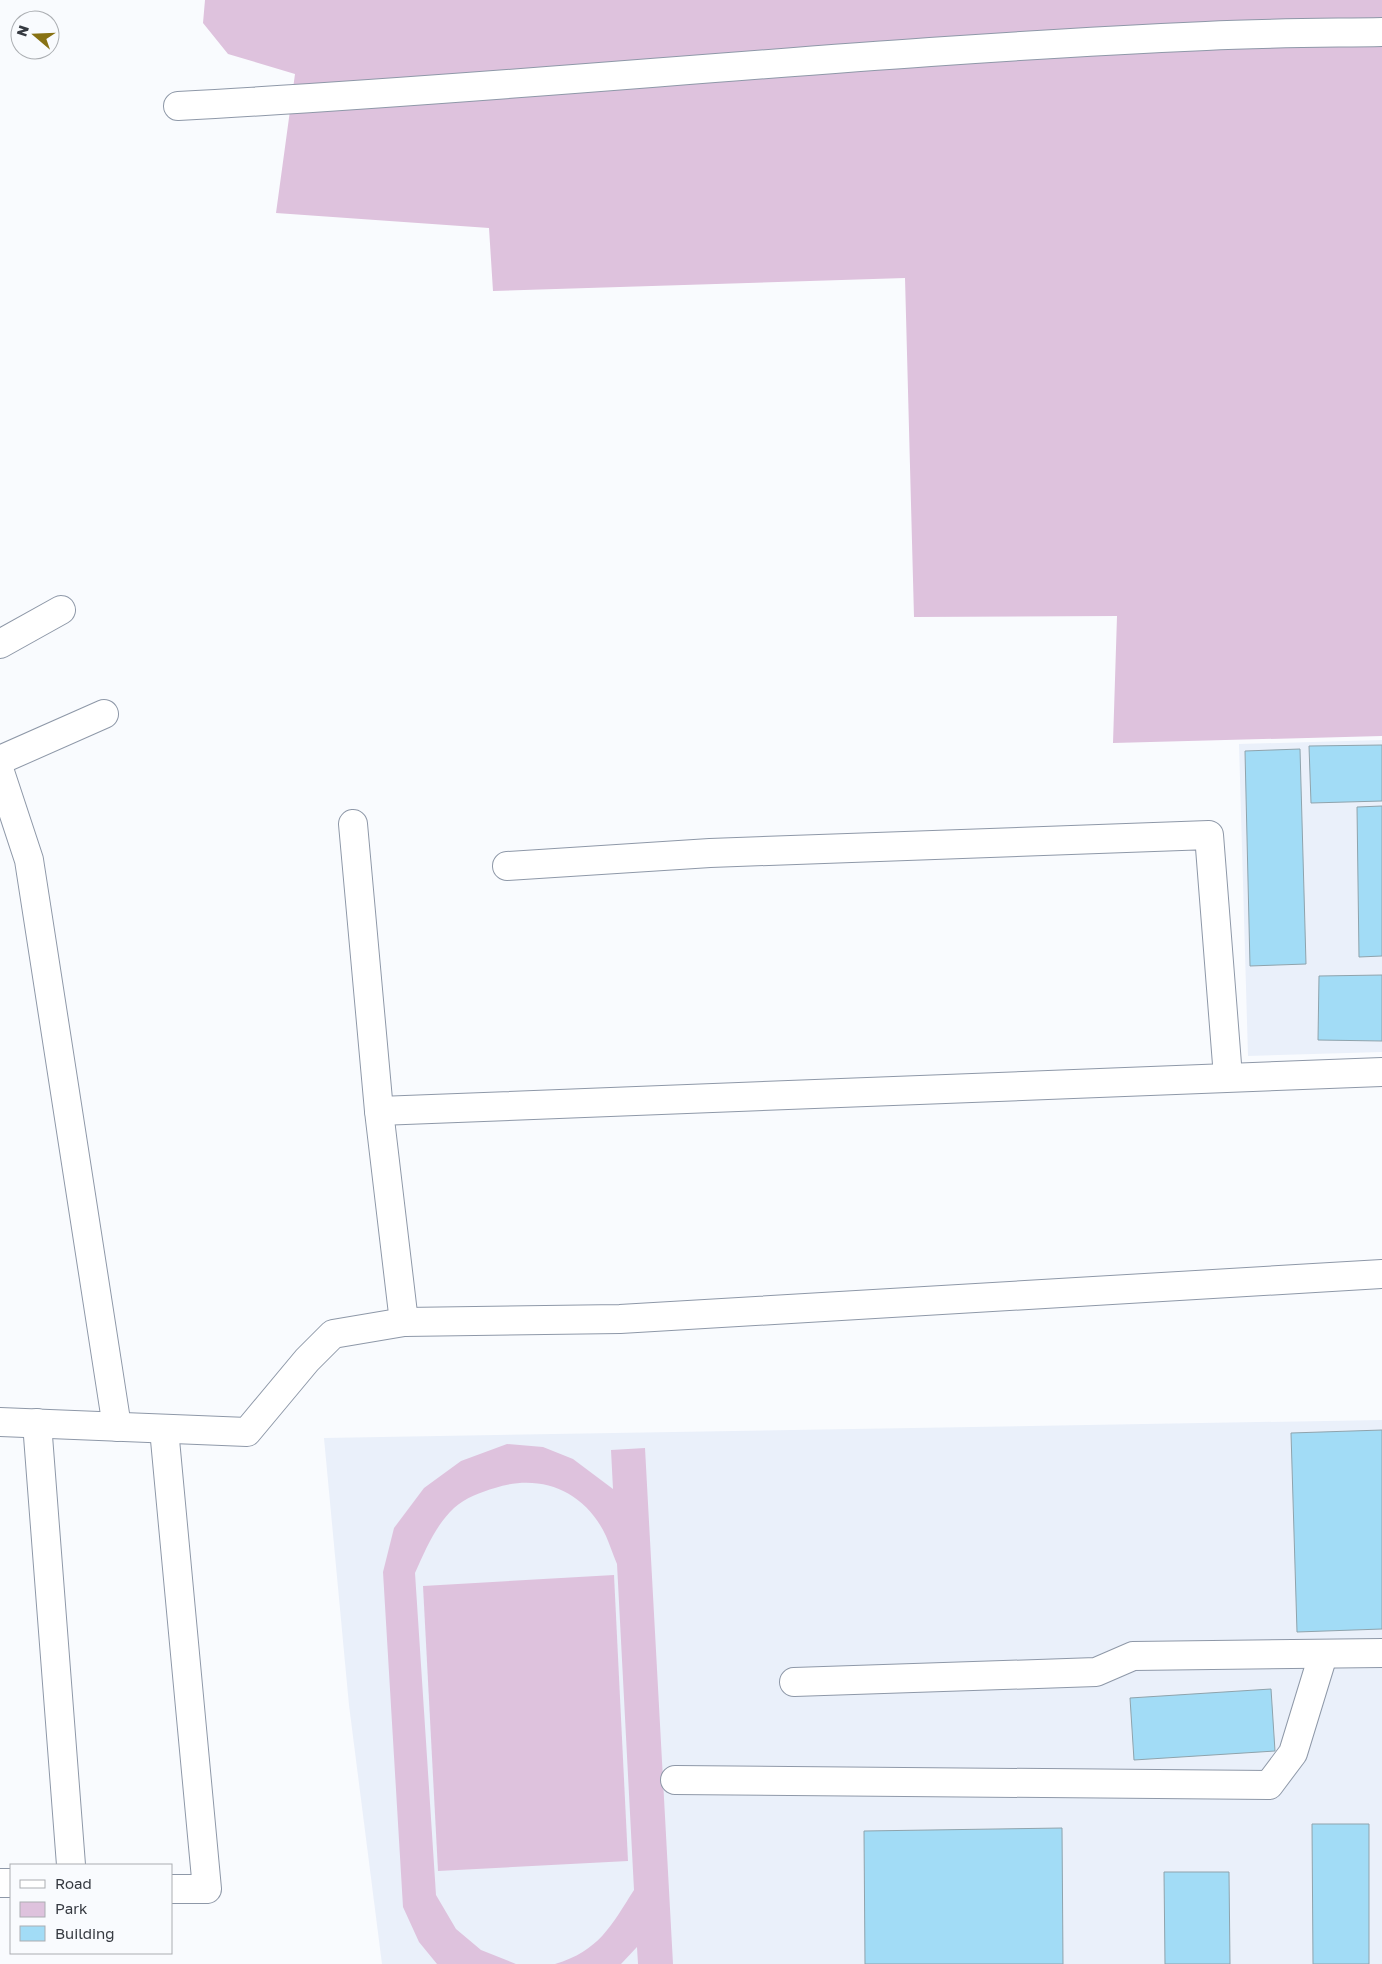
<svg xmlns="http://www.w3.org/2000/svg" width="1382" height="1964" font-family="'Golos Text',sans-serif">
	<style>
		.built { fill: #eaf0fa }
		.green { fill: #dec2dd }
		.building { fill: #a2dcf6; stroke: #8fa3ac }
		.lines { fill: none; stroke-linecap: round; stroke-linejoin: round }
		.minor-casing { stroke: #8e98a8; stroke-width: 30 }
		.minor { stroke: #fff; stroke-width: 28 }
	</style>
	<rect width="100%" height="100%" fill="#f9fbfe"/>
	<g class="built">
		<polygon points="1382,740 1382,1052 1248,1056 1239,744"/>
		<polygon points="1382,1420 1382,1964 382,1964 349,1705 324,1438"/>
	</g>
	<g class="green">
		<polygon points="205,0 1382,0 1382,736 1113,743 1117,616 914,617 905,278 493,291 489,228 276,213 295,74 228,54 203,23"/>
		<path d="M507,1444L543,1447L573,1459L613,1489L611,1450L645,1448L673,1964H638L637,1947L621,1964H555C599,1951 611,1926 634,1890L617,1564C613,1555 610,1545 606,1536C585,1491 541,1473 495,1488C481,1492 465,1498 454,1508C435,1526 426,1549 415,1573L436,1895L456,1929L481,1950L516,1964H437L419,1942L403,1907L383,1572L394,1528L424,1488L461,1461Z"/>
		<polygon points="614,1575 628,1861 438,1871 423,1586"/>
	</g>
	<g class="building">
		<polygon points="1382,745 1382,801 1311,803 1309,746"/>
		<polygon points="1300,749 1306,964 1250,966 1245,751"/>
		<polygon points="1382,806 1382,956 1359,957 1357,807"/>
		<polygon points="1382,975 1382,1041 1318,1040 1319,976"/>
		<polygon points="1382,1430 1382,1629 1297,1632 1291,1433"/>
		<polygon points="1271,1689 1275,1751 1134,1760 1130,1698"/>
		<polygon points="1312,1824 1369,1824 1369,1964 1313,1964"/>
		<polygon points="1062,1828 1063,1964 865,1964 864,1831"/>
		<polygon points="1164,1872 1229,1872 1230,1964 1165,1964"/>
	</g>
	<g class="lines">
		<g class="minor-casing">
			<g id="minor">
				<path d="M178,106C521,88 863,51 1206,36C1265,33 1323,33 1382,32"/>
				<polyline points="0,644 61,610"/>
				<polyline points="0,760 104,714"/>
				<polyline points="0,772 29,860 117,1427"/>
				<polyline points="353,824 379,1111 404,1322"/>
				<polyline points="507,866 710,853 1209,835 1228,1077"/>
				<polyline points="379,1111 1382,1072"/>
				<polyline points="0,1422 247,1432 307,1360 333,1334 404,1322 620,1319 1382,1274"/>
				<polyline points="37,1423 71,1865"/>
				<polyline points="164,1429 207,1889 171,1889"/>
				<polyline points="794,1682 1096,1672 1133,1656 1382,1653"/>
				<polyline points="675,1780 1269,1785 1293,1753 1323,1655"/>
				<polyline points="0,1883 11,1883"/>
			</g>
		</g>
		<use href="#minor" class="minor"/>
	</g>
	<rect x="10" y="1864" width="162" height="90" fill="#f9fbfe" stroke="#abaeb2"/>
	<rect x="20" y="1880" width="25" height="8" fill="#ffffff" stroke="#abaeb2"/>
	<text x="55" y="1889" font-size="15" fill="#363a41">Road</text>
	<rect x="20" y="1902" width="25" height="15" fill="#dec2dd" stroke="#abaeb2"/>
	<text x="55" y="1914" font-size="15" fill="#363a41">Park</text>
	<rect x="20" y="1926" width="25" height="15" fill="#a2dcf6" stroke="#abaeb2"/>
	<text x="55" y="1939" font-size="15" fill="#363a41">Building</text>
	<g transform="translate(35 35) rotate(289)"><circle r="24" fill="#f9fbfe" stroke="#abaeb2"/>
	<path d="M0-4L9 19L0 12L-9 19Z" fill="#887214"/>
	<text y="-8" font-size="14" font-weight="bold" text-anchor="middle" fill="#363a41">N</text>
	</g>
</svg>
